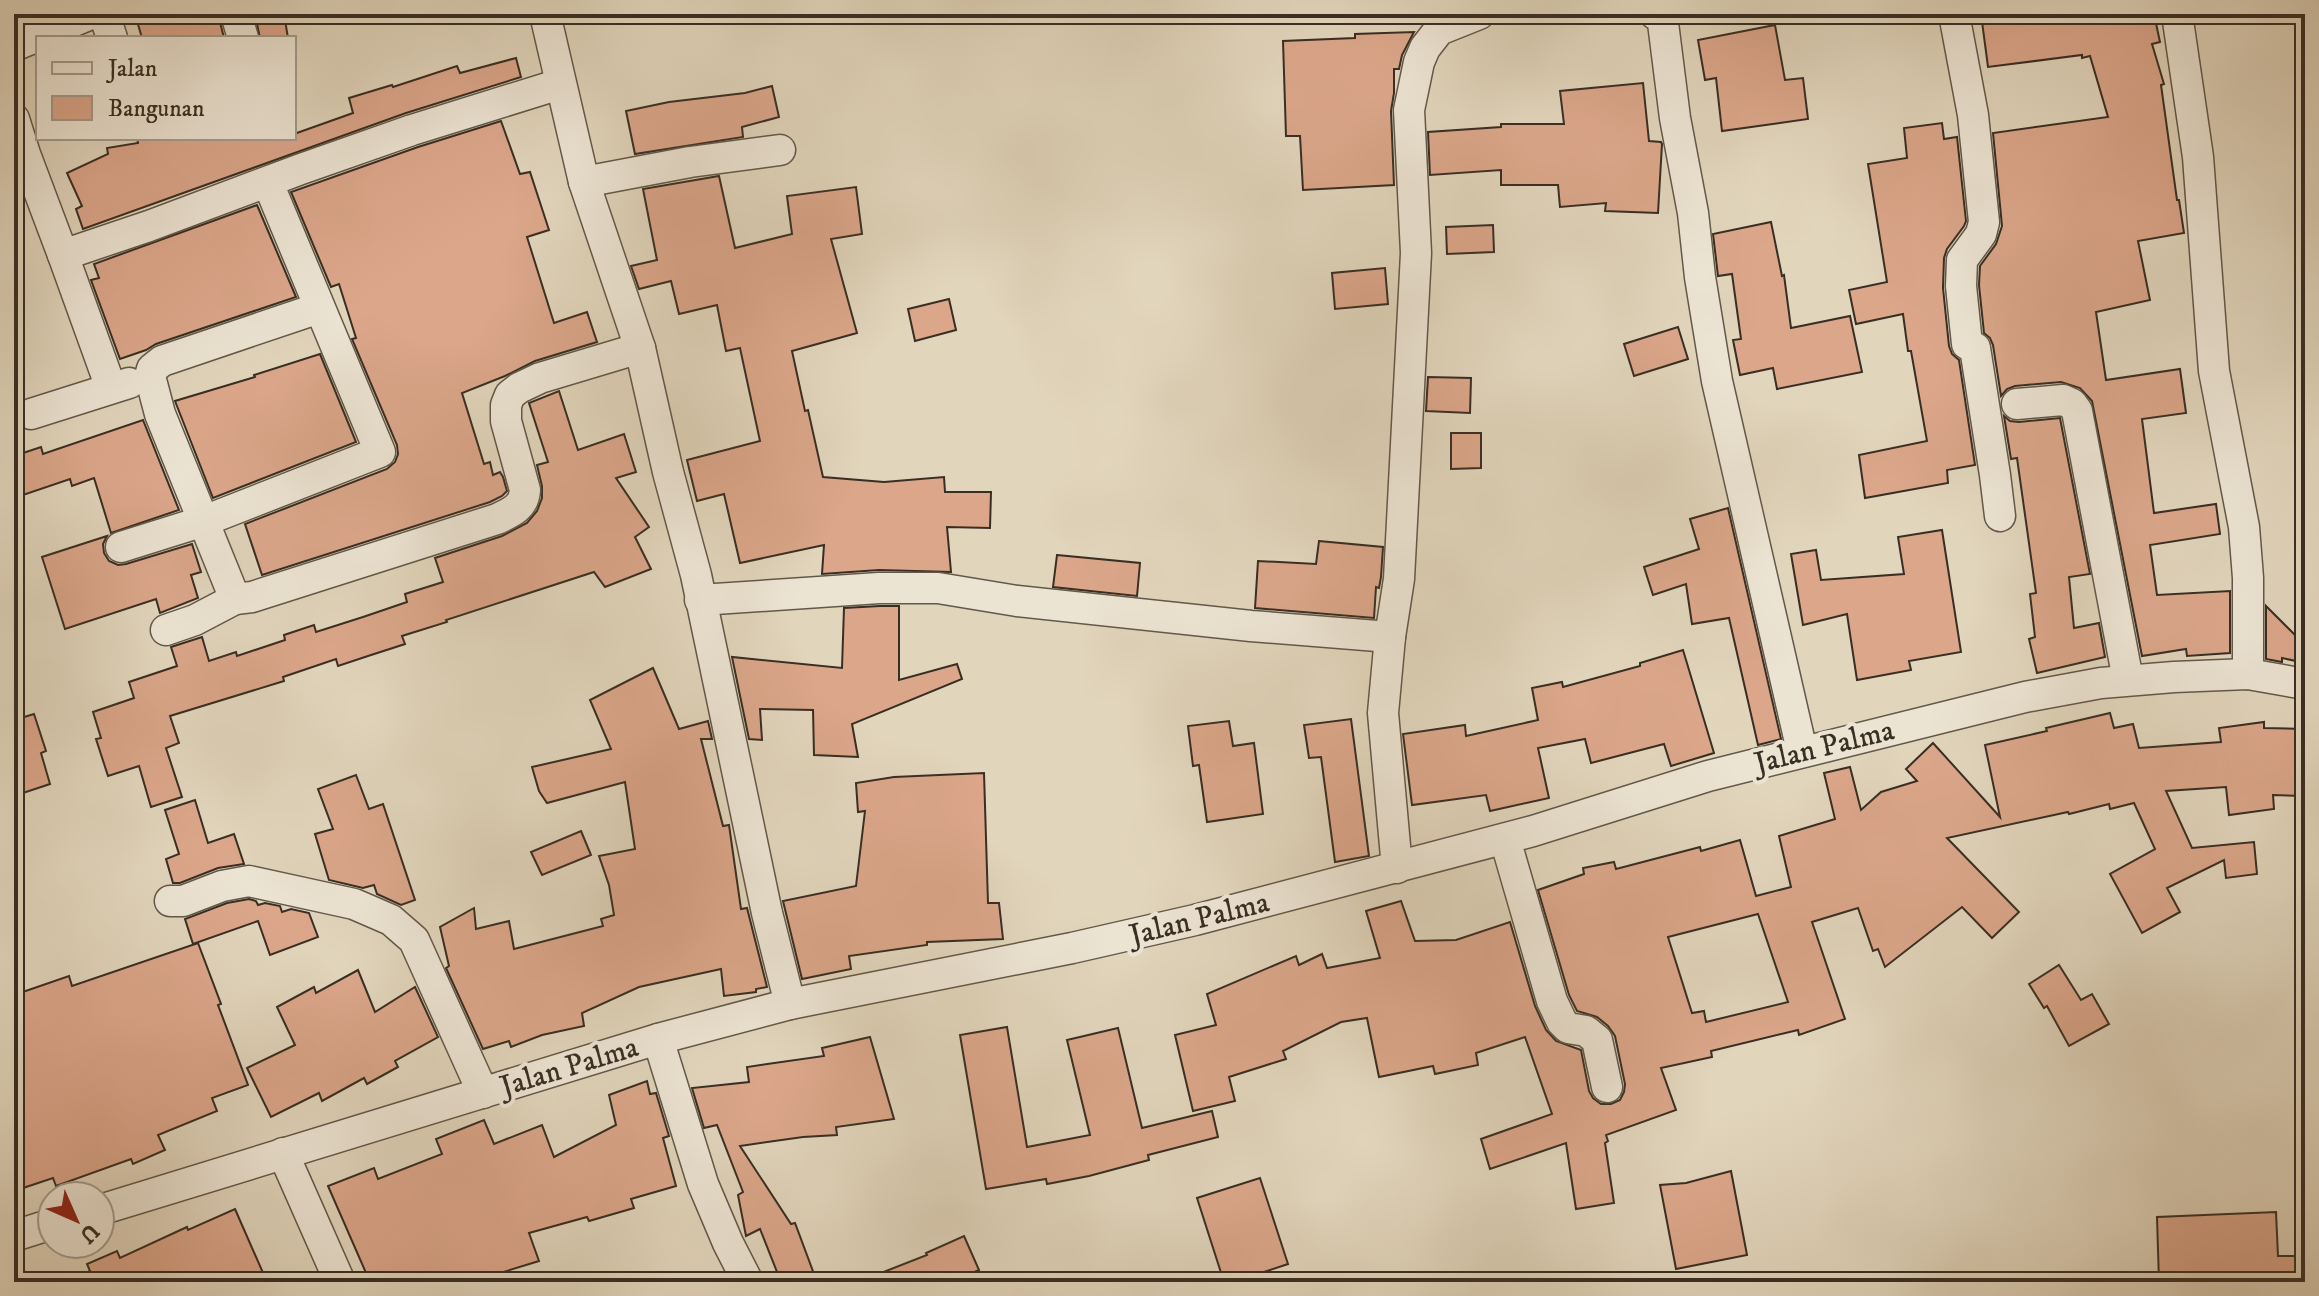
<svg xmlns="http://www.w3.org/2000/svg" width="2319" height="1296" font-family="'IM FELL DW Pica',serif">
	<style>
		.building { fill: #dba68a; stroke: #392e23; stroke-width: 2; fill-rule: evenodd }
		.lines { fill: none; stroke-linecap: round; stroke-linejoin: round }
		.minor-casing { stroke: #635849; stroke-width: 33 }
		.minor { stroke: #ece4d3; stroke-width: 30 }
		.labels { text-anchor: middle; stroke-width: 8; stroke-linejoin: round; paint-order: stroke }
		.street-label { font-size: 30px; fill: #392e23; stroke: #ece4d3 }
	</style>
	<rect width="100%" height="100%" fill="#e1d5bc"/>
	<filter id="stains"><feTurbulence type="fractalNoise" baseFrequency=".0025" numOctaves="4"/><feColorMatrix values="0 0 0 0 .2 0 0 0 0 .09 0 0 0 0 .02 0 0 0 .5 -.17"/></filter>
	<radialGradient id="worn" r=".72"><stop offset=".6" stop-color="#630" stop-opacity="0"/><stop offset="1" stop-color="#630" stop-opacity=".3"/></radialGradient>
	<g class="building">
		<polygon points="135,14 218,14 224,38 142,38"/>
		<polygon points="255,14 284,14 288,38 260,38"/>
		<polygon points="1981,14 2154,14 2160,42 2152,44 2164,84 2161,85 2177,200 2179,200 2184,233 2138,241 2150,300 2096,312 2106,380 2180,369 2186,413 2142,419 2154,513 2216,504 2220,534 2150,545 2157,595 2230,591 2230,653 2187,656 2186,649 2142,656 2092,401 2080,388 2061,382 2015,386 2007,389 2001,396 1993,345 1990,338 1984,333 1979,285 1980,266 1996,244 2002,226 1993,133 2108,117 2090,56 2082,58 2082,55 1988,67"/>
		<polygon points="1775,25 1785,80 1803,78 1808,119 1722,131 1716,78 1705,80 1698,40"/>
		<polygon points="1414,32 1402,55 1399,69 1394,69 1394,93 1391,111 1394,185 1303,190 1300,136 1286,136 1283,41 1355,38 1355,34"/>
		<polygon points="516,58 521,77 406,113 83,229 76,209 82,206 67,173 108,154 107,148 138,143 137,138 294,138 294,134 353,113 349,98 392,85 393,87 457,66 460,73"/>
		<polygon points="1643,83 1649,141 1661,142 1662,144 1658,213 1605,211 1606,203 1560,207 1558,185 1501,185 1501,170 1430,175 1428,132 1501,127 1501,124 1564,124 1560,91"/>
		<polygon points="772,86 779,117 742,127 743,137 635,154 626,111 669,102 745,93"/>
		<polygon points="501,121 520,174 530,172 549,230 527,237 554,323 587,312 597,342 535,361 505,376 462,393 484,464 490,462 493,475 500,472 503,477 507,491 502,496 490,502 262,575 245,524 387,469 395,462 398,454 397,445 352,339 356,338 339,284 331,287 291,192 418,147"/>
		<polygon points="1942,123 1944,139 1957,137 1966,221 1964,226 1947,249 1944,258 1943,288 1949,346 1952,354 1959,360 1975,465 1947,470 1948,483 1865,498 1859,455 1927,441 1911,351 1908,351 1903,314 1856,324 1849,290 1887,282 1868,164 1907,158 1904,128"/>
		<polygon points="719,176 735,248 792,234 787,196 856,187 862,234 831,239 857,333 792,351 805,411 808,410 823,477 884,482 944,477 945,492 991,492 990,528 947,527 951,572 879,570 822,574 824,545 740,563 724,494 697,501 687,460 760,441 740,348 726,351 717,305 679,314 671,281 639,289 631,266 657,260 643,189"/>
		<polygon points="257,205 296,297 156,344 146,350 120,359 91,280 99,278 94,264"/>
		<polygon points="1771,222 1782,276 1784,275 1791,328 1850,316 1862,372 1777,389 1773,368 1740,375 1733,340 1741,339 1732,274 1718,276 1713,234"/>
		<polygon points="1493,225 1494,252 1447,254 1446,227"/>
		<polygon points="1385,268 1388,304 1335,309 1332,273"/>
		<polygon points="949,299 956,330 915,341 908,309"/>
		<polygon points="1678,327 1688,359 1634,376 1624,344"/>
		<polygon points="320,354 356,442 213,498 175,401 255,377 254,375"/>
		<polygon points="1428,377 1471,378 1470,413 1426,411"/>
		<polygon points="559,391 578,450 624,434 636,472 616,478 649,527 635,537 651,569 605,587 594,572 446,620 447,622 402,636 405,644 368,656 338,666 336,659 283,677 284,681 170,716 179,743 166,748 182,797 151,807 139,766 108,776 96,739 101,738 93,712 134,698 129,682 177,666 171,647 202,637 209,661 236,652 237,656 285,640 284,635 314,625 316,632 363,617 407,602 405,594 443,582 435,558 502,536 527,523 537,511 542,498 542,486 537,465 548,462 529,403"/>
		<polygon points="2004,416 2010,421 2019,422 2060,418 2090,574 2069,577 2074,628 2099,623 2105,657 2037,673 2029,639 2035,637 2030,594 2036,593 2017,458 2011,459"/>
		<polygon points="143,420 179,510 111,533 94,478 72,486 70,479 23,495 14,467 14,456 41,447 43,454"/>
		<polygon points="1451,433 1481,433 1481,468 1451,469"/>
		<polygon points="1728,508 1781,739 1758,745 1729,618 1692,624 1686,584 1653,595 1644,567 1699,549 1690,519"/>
		<polygon points="1942,530 1961,652 1909,661 1911,670 1857,680 1847,614 1803,625 1791,554 1816,550 1821,580 1904,574 1898,537"/>
		<polygon points="107,536 103,544 104,553 109,561 118,565 126,564 192,544 201,572 191,575 198,598 160,613 156,599 65,629 42,557"/>
		<polygon points="1319,541 1383,547 1381,577 1379,588 1376,587 1374,618 1255,608 1258,561 1316,564"/>
		<polygon points="1057,555 1140,563 1137,596 1053,587"/>
		<polygon points="880,606 899,606 899,680 957,664 962,679 852,724 858,757 814,755 813,710 760,709 762,740 749,739 732,657 842,668 844,608"/>
		<polygon points="2266,606 2305,645 2305,663 2282,658 2282,662 2266,659"/>
		<polygon points="1683,650 1714,753 1671,766 1664,744 1591,763 1585,739 1538,748 1549,798 1490,811 1486,795 1412,805 1403,734 1465,725 1466,736 1538,720 1532,688 1562,682 1563,687 1640,666 1640,663"/>
		<polygon points="653,668 679,729 708,721 712,739 701,739 723,826 729,825 741,909 747,908 767,987 756,989 756,992 724,996 721,969 639,987 582,1013 584,1026 542,1035 511,1047 509,1041 483,1049 446,968 449,966 440,927 474,908 476,929 509,921 514,949 603,926 601,919 614,915 609,885 599,856 635,849 625,782 547,803 539,791 532,767 611,749 590,700"/>
		<path d="M2110,713L2114,728L2133,724L2139,748L2221,742L2219,728L2264,722V728L2305,729V796L2273,795L2274,809L2229,815L2226,787L2166,791L2192,848L2254,842L2257,874L2226,878L2224,860L2167,888L2180,912L2142,933L2110,874L2155,849L2134,803L2110,809L2109,804L2069,814L2068,812L1947,838L2019,912L1992,938L1962,907L1885,967L1878,949L1873,951L1858,908L1812,922L1845,1019L1799,1035L1798,1030L1711,1051L1712,1057L1661,1068L1676,1110L1606,1135L1608,1141L1605,1143L1614,1203L1576,1209L1566,1143L1490,1169L1481,1139L1552,1114L1525,1037L1476,1053L1478,1065L1435,1074L1433,1066L1379,1077L1367,1018L1341,1022L1283,1051L1286,1059L1229,1077L1235,1101L1193,1111L1175,1035L1216,1025L1207,994L1296,956L1299,965L1322,954L1327,968L1380,958L1366,911L1401,901L1415,941L1456,940L1510,922L1535,1006L1546,1030L1556,1041L1581,1050L1589,1091L1593,1098L1601,1104H1611L1620,1100L1624,1092L1625,1084L1615,1036L1608,1026L1597,1017L1577,1011L1569,995L1538,890L1584,874L1583,868L1614,862L1616,869L1700,847L1701,851L1740,840L1756,896L1791,887L1779,836L1835,819L1824,773L1850,767L1861,810L1881,792L1917,781L1906,769L1933,743L2000,817L1985,745L2047,731L2046,728ZM1758,914L1788,1002L1706,1022L1704,1011L1692,1013L1668,937Z"/>
		<polygon points="34,714 46,751 41,753 50,784 20,794 14,775 14,720"/>
		<polygon points="1351,719 1369,856 1335,862 1321,757 1309,758 1304,725"/>
		<polygon points="1229,721 1233,746 1254,743 1263,814 1207,822 1199,765 1193,766 1188,726"/>
		<polygon points="984,773 988,903 999,903 1003,939 927,942 927,945 849,956 851,969 802,979 783,901 856,886 865,811 858,812 856,783 894,777"/>
		<polygon points="356,775 369,809 383,804 415,900 401,905 377,894 374,885 363,888 329,880 315,834 333,829 318,789"/>
		<polygon points="195,800 208,843 234,834 244,864 218,868 180,883 173,883 166,859 179,854 165,810"/>
		<polygon points="581,831 591,855 542,875 531,852"/>
		<polygon points="249,899 256,901 258,905 265,903 280,906 282,912 291,909 309,913 318,937 270,955 258,921 193,944 185,919 227,903"/>
		<polygon points="198,943 221,1004 218,1005 248,1085 212,1098 217,1111 158,1135 165,1150 133,1164 131,1159 56,1186 53,1178 14,1191 14,995 69,976 72,986"/>
		<polygon points="2059,965 2081,1000 2092,994 2109,1024 2069,1046 2047,1006 2044,1008 2029,984"/>
		<polygon points="358,970 375,1012 415,987 438,1037 395,1061 398,1067 367,1084 364,1078 322,1101 319,1093 271,1117 247,1068 295,1045 277,1007 314,987 316,993"/>
		<polygon points="1007,1027 1027,1147 1090,1135 1067,1040 1118,1028 1142,1128 1212,1111 1218,1137 1148,1155 1149,1160 1089,1176 1047,1184 1046,1179 986,1189 960,1035"/>
		<polygon points="870,1037 894,1119 836,1127 837,1135 803,1137 740,1146 791,1224 795,1223 817,1282 781,1282 760,1229 746,1236 738,1195 743,1192 717,1125 704,1128 692,1088 749,1082 747,1067 824,1056 822,1048"/>
		<polygon points="647,1081 650,1094 656,1093 669,1136 663,1138 676,1186 631,1199 634,1208 589,1221 587,1217 529,1233 539,1261 471,1282 370,1282 328,1186 374,1168 378,1179 442,1154 436,1139 484,1120 494,1144 542,1125 554,1157 616,1125 609,1095"/>
		<polygon points="1731,1171 1747,1255 1676,1269 1660,1185 1686,1183"/>
		<polygon points="1260,1178 1288,1264 1234,1282 1224,1282 1197,1198"/>
		<polygon points="235,1209 267,1282 66,1282 90,1271 87,1264 117,1251 120,1258 187,1227 188,1230"/>
		<polygon points="2276,1212 2278,1256 2305,1256 2305,1282 2159,1282 2157,1217"/>
		<polygon points="964,1236 979,1270 951,1282 864,1282 863,1280 927,1255 926,1253"/>
	</g>
	<g class="lines">
		<g class="minor-casing">
			<g id="minor">
				<polyline points="104,14 112,38"/>
				<polyline points="236,14 243,38"/>
				<polyline points="545,14 584,182 640,348 668,472 696,575 767,913 790,1004"/>
				<polyline points="1655,14 1662,15 1675,118 1693,213 1700,277 1717,381 1802,751"/>
				<polyline points="1954,14 1973,115 1984,222 1981,234 1962,260 1961,286 1967,344 1975,348 1995,475 2000,516"/>
				<polyline points="2177,14 2198,157 2214,371 2244,527 2248,578 2248,674"/>
				<polyline points="14,46 91,14"/>
				<polyline points="14,119 25,154 63,255 149,226 301,169 412,130 560,84"/>
				<polyline points="584,182 690,162 780,150"/>
				<polyline points="63,255 111,388"/>
				<path d="M319,308L162,361L152,369L150,376L160,414L235,599L252,597L497,519C512,512 524,507 525,490L506,421V405L510,395L519,388L540,378L640,348"/>
				<polyline points="2017,404 2063,400 2072,404 2077,411 2128,680"/>
				<polyline points="31,414 129,383"/>
				<polyline points="121,547 204,521 380,452 268,183"/>
				<polyline points="700,600 879,588 938,588 1017,601 1251,626 1390,637"/>
				<polyline points="166,630 195,620 235,599"/>
				<polyline points="1505,839 1552,1001 1562,1022 1568,1028 1586,1031 1597,1040 1607,1087"/>
				<polyline points="1397,868 1383,713 1390,637 1399,579 1416,253 1409,110 1419,62 1425,48 1439,30 1479,14"/>
				<polyline points="170,901 183,901 222,886 249,881 354,904 391,920 414,940 483,1093"/>
				<polyline points="658,1039 703,1184 728,1243 748,1282"/>
				<polyline points="283,1153 340,1282"/>
				<polyline points="100,1210 658,1039 790,1004 1072,948 1195,920 1533,831 1708,776 2025,697 2101,683 2174,677 2248,674 2305,684"/>
				<polyline points="14,1236 52,1224"/>
			</g>
		</g>
		<use href="#minor" class="minor"/>
	</g>
	<g class="labels">
		<g class="street-label">
			<text transform="translate(1824 746) rotate(-14)" y="10">Jalan Palma</text>
			<text transform="translate(1199 918) rotate(-14)" y="10">Jalan Palma</text>
			<text transform="translate(569 1066) rotate(-17)" y="10">Jalan Palma</text>
		</g>
	</g>
	<rect width="2319" height="1296" fill="none" stroke="#e1d5bc" stroke-width="48"/>
	<rect x="16" y="16" width="2287" height="1264" fill="none" stroke="#392e23" stroke-width="4"/>
	<rect x="24" y="24" width="2271" height="1248" fill="none" stroke="#392e23" stroke-width="2"/>
	<rect x="36" y="36" width="260" height="104" fill="#ece4d3" stroke="#a49b8d" stroke-width="2"/>
	<rect x="52" y="62" width="40" height="12" fill="#ece4d3" stroke="#a49b8d" stroke-width="2"/>
	<text x="108" y="76" font-size="24" fill="#392e23">Jalan</text>
	<rect x="52" y="96" width="40" height="24" fill="#dba68a" stroke="#a49b8d" stroke-width="2"/>
	<text x="108" y="116" font-size="24" fill="#392e23">Bangunan</text>
	<g transform="translate(76 1220) rotate(135)"><circle r="38" fill="#ece4d3" stroke="#a49b8d" stroke-width="2"/>
	<path d="M0-6L14 30L0 20L-14 30Z" fill="#8f2418"/>
	<text y="-12" font-size="22" font-weight="bold" text-anchor="middle" fill="#392e23">U</text>
	</g>
	<rect width="100%" height="100%" filter="url(#stains)"/>
	<rect width="100%" height="100%" fill="url(#worn)"/>
</svg>
